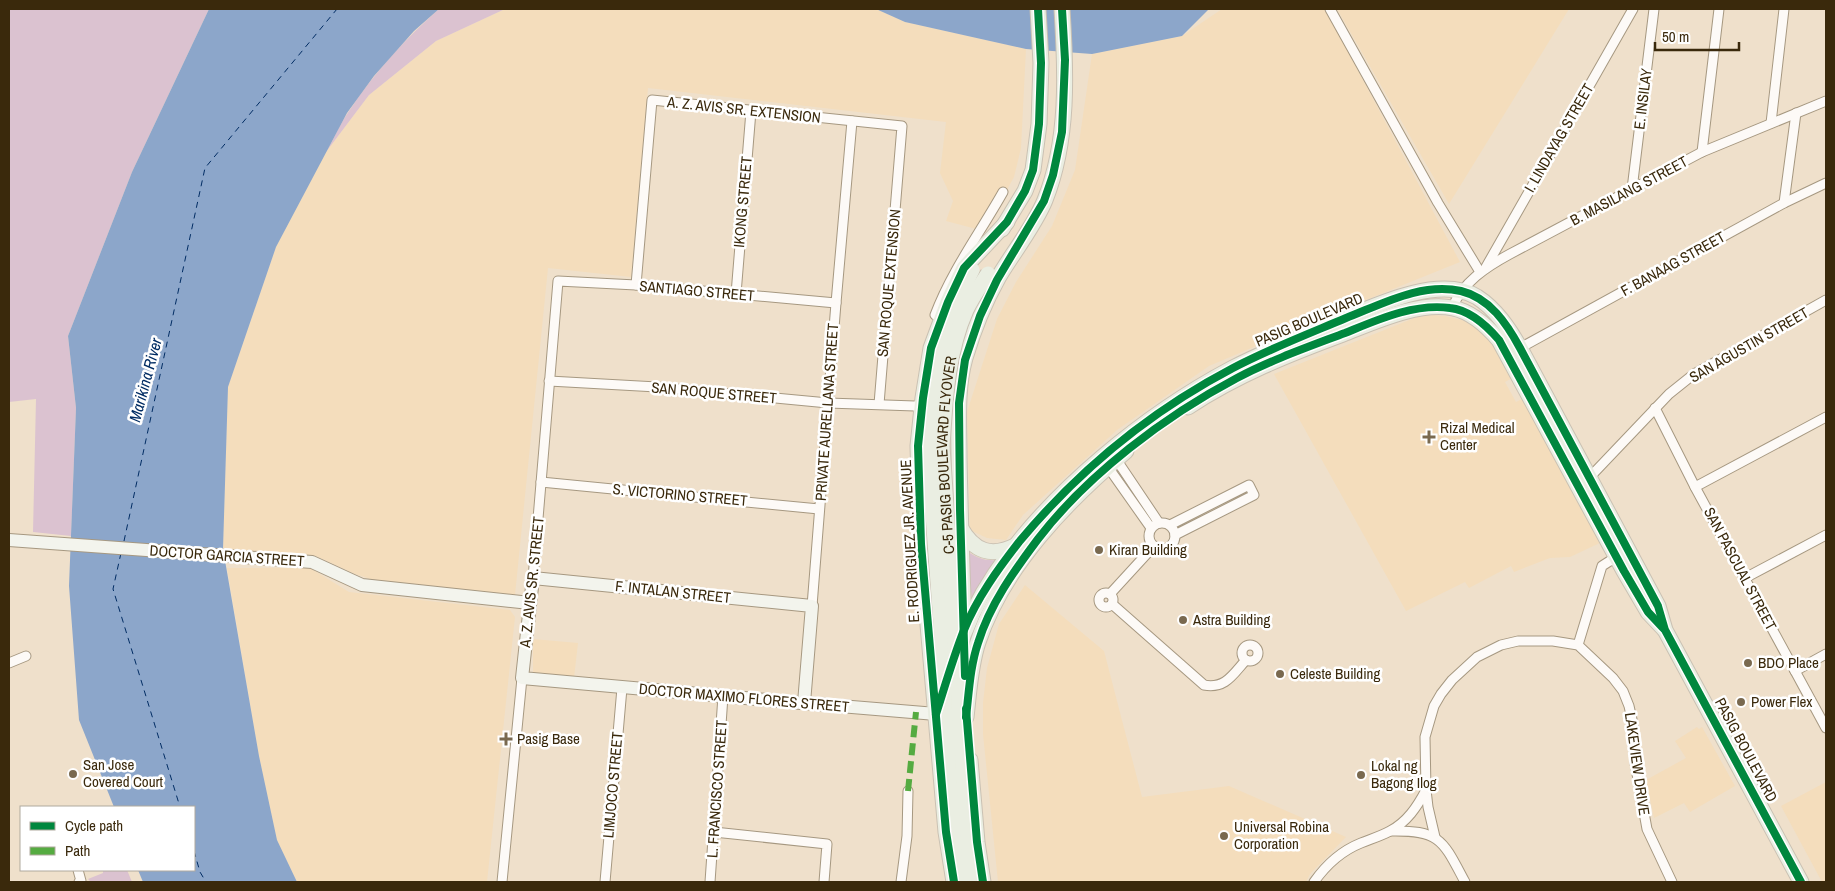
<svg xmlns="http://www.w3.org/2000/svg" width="1835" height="891" font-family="'Archivo Narrow',sans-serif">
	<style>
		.built { fill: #f4ddbc }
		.green { fill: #dbc2d0 }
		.water { fill: #8ca6ca }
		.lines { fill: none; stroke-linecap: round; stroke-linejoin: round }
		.ferry { stroke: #012c63; stroke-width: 1; stroke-dasharray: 6 5; stroke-linecap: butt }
		.street-casing { stroke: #a69881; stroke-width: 11 }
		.secondary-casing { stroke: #a69881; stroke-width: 14 }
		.primary-casing { stroke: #cac1b3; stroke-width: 17 }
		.street { stroke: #fdfaf7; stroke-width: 9 }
		.secondary { stroke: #f3f4ed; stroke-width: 12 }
		.primary { stroke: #eaeee2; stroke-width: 15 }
		.primary-bridge-casing { stroke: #cac1b3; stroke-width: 17; stroke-linecap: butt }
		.primary-bridge { stroke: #eaeee2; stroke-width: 15 }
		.quiet { stroke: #55ab41; stroke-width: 6; stroke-dasharray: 12 6; stroke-linecap: butt }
		.cycleway-casing { stroke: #fff; stroke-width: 11 }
		.cycleway { stroke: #00873e; stroke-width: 8 }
		.poi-dot { fill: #79694f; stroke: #fff; stroke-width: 2 }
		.labels { text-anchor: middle; stroke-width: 5; stroke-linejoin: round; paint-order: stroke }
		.street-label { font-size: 15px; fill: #3a290c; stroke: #fff }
		.poi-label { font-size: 15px; fill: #3a290c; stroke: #fff; text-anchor: start }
		.water-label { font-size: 16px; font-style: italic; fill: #012c63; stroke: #fff }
	</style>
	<rect width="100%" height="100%" fill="#efe0cb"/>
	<g class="built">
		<polygon points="505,9 876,9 905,22 1026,49 1021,148 1014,177 984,231 946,221 953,201 940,173 946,122 648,88 631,277 548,268 515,595 380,582 355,574 316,556 223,549 228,387 276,247 326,152 369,95 436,41"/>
		<polygon points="1222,9 1325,9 1460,262 1336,312 1209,366 1117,430 1023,515 1006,540 987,538 970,530 967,412 997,319 1016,282 1052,226 1075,170 1092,54 1182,36"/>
		<polygon points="1337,9 1569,9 1449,204"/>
		<polygon points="1433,315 1445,316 1470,322 1489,335 1516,376 1505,382 1516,402 1526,397 1604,541 1570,557 1550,558 1514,572 1511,566 1469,588 1465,582 1406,611 1274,374 1417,317"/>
		<polygon points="227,568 310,568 349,592 510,610 515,617 487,882 297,882 277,840 259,756"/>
		<polygon points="1025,585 1104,651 1142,797 1229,786 1346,837 1310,874 1306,882 998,882 983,734 983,703 987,668 999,624"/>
		<polygon points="533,639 578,643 574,678 539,674 533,672"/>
		<polygon points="1697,727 1699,729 1702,727 1735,786 1690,812 1684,803 1654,818 1646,780 1686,758 1675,741"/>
		<polygon points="1826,782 1826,882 1822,882 1781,806"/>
	</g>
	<g class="green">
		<polygon points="9,9 209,9 132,172 68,336 76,408 71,536 33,532 36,399 9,402"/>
		<path d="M439,9H505L436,41L369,95L326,152C334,139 340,124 349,111C374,73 405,39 439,9Z"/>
		<path d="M968,552C978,558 985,561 997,560L972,604Z"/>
		<polygon points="103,870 127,870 132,882 91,882 88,879 103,873"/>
	</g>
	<g class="water">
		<polygon points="209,9 439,9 414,31 374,76 347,113 276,247 228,387 223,549 259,756 277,840 297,882 143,882 138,870 194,870 194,807 114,807 79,720 69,586 76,408 68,336 132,172"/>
		<polygon points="876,9 1209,9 1182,36 1092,54 1026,49 905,22"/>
	</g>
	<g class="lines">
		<g class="ferry">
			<polyline points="124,541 205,168 337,9"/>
			<polyline points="121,553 113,589 180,807"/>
			<polyline points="194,851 200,872 206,882"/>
		</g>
		<g class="street-casing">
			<g id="street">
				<polyline points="1330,9 1438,203 1480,272"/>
				<polyline points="1771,123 1784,9"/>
				<polyline points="1702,152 1719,9"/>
				<polyline points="1632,189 1654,9"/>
				<polyline points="1784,203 1796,113"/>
				<polyline points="1486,267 1633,9"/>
				<polyline points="636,285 652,100 902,126 879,404"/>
				<polyline points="736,294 751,111"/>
				<path d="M1452,308C1463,282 1486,267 1510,254L1702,152L1826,101"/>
				<path d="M935,315C952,270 980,233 1003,192"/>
				<polyline points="1520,348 1784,203 1826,183"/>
				<polyline points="549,381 657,387 828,403 915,406"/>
				<polyline points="1655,408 1695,487 1826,728"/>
				<polyline points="1116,459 1159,523"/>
				<polyline points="1108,467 1151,528"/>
				<polyline points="1589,478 1669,394 1694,374 1826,300"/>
				<polyline points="541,482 819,509"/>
				<polyline points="1695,487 1826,417"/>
				<circle cx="1162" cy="536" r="13"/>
				<polyline points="1170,525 1249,485 1254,495 1175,535"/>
				<polyline points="533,578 558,281 636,285 836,303"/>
				<polyline points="1745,578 1826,535"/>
				<circle cx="1106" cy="600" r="7"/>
				<polyline points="1110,594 1154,546"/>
				<path d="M1112,604L1204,685C1226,689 1233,674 1246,660"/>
				<polyline points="812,606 836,303 852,121"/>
				<polyline points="1578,645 1602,566 1616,557"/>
				<circle cx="1250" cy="653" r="8"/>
				<polyline points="9,663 26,656"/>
				<polyline points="1795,671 1826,654"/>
				<path d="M1391,831C1441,830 1443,841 1465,882"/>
				<polyline points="714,832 827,844 824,882"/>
				<polyline points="1435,837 1428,807 1426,790 1425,737 1434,706 1441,694 1452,680 1477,657 1501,645 1518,641 1553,641 1578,645 1613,678 1623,691 1629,706 1633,724 1635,763 1647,829 1672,882"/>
				<polyline points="78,870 81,881 79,882"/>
				<polyline points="502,882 522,678"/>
				<polyline points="605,882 622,688"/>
				<polyline points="710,882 723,696"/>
				<polyline points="901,882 907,836 908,791"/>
				<path d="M1314,882C1326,865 1341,851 1361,843C1371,839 1381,836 1390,831C1407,822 1417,807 1426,790"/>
			</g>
		</g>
		<g class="secondary-casing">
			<g id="secondary">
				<polyline points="9,540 312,562 362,585 530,603"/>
				<polyline points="804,703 812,606 533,578 522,678 801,703 804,703 936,714 945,715"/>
			</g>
		</g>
		<g class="primary-casing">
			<g id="primary">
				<polyline points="1002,229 1025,191 1033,170 1039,124 1041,63 1038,9"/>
				<path d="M1188,407C1236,375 1289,354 1343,334C1374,322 1419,301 1453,308C1472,312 1487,326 1499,340L1624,571L1648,612L1664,629"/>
				<path d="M960,527C974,552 991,558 1017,545"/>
				<path d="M964,627C962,570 960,513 959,457C959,424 956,390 965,358C973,331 984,303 998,278C1012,254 1035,225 1045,200C1069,140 1066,72 1062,9"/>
				<path d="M956,656C965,627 978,599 995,574C1050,492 1146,414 1233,368C1264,352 1297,339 1329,325C1368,309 1437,273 1477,297C1496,309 1509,329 1520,348L1658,606L1665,630L1801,882"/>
				<polyline points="936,714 946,685"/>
				<path d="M966,717C969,692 970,666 978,642C1003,566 1067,501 1126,451"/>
				<polyline points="970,760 977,842 983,882"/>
				<polyline points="954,882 946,832 921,544 918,446 923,398 931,348 948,302 964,268 1007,222"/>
			</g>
		</g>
		<use href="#street" class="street"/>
		<use href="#secondary" class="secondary"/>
		<use href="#primary" class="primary"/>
		<g class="primary-bridge-casing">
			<g id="primary-bridge">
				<polyline points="960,882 928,446 931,400 938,351 955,305 972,270"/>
				<path id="s1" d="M971,882L942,446C945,400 947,353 966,310C972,297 980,286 988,274"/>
			</g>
		</g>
		<use href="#primary-bridge" class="primary-bridge"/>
		<polyline class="quiet" points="908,791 916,712"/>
		<g class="cycleway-casing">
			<g id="cycleway">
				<polyline points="965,676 960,510 959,403 965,360 980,316 997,280 1044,201 1053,175 1062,132 1065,60 1062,9"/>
				<polyline points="966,709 977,842 983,882"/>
				<path d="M936,714C945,686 953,658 964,630C977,598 998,569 1019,542C1078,471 1151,411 1233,368C1269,349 1308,334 1346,318C1382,304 1422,282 1461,291C1490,298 1507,324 1520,348L1658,606L1665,630L1801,882"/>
				<path d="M966,717C969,692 970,667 978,643C990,604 1014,571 1038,539C1088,474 1165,416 1237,378C1271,360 1308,347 1345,333C1377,320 1414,303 1450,308C1470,310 1487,326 1499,340L1624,571L1648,612L1663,628"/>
				<polyline points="954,882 946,832 921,544 918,446 923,398 931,348 948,302 964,268 1007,222 1025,191 1033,170 1039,124 1041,63 1038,9"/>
			</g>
		</g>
		<use href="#cycleway" class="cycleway"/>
	</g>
	<g class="poi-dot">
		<path d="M1426.5 429.5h5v5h5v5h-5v5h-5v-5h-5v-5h5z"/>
		<circle cx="1099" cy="550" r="5"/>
		<circle cx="1183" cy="620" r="5"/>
		<circle cx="1748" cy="663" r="5"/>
		<circle cx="1280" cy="674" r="5"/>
		<circle cx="1741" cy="702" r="5"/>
		<path d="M503.5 731.5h5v5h5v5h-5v5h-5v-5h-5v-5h5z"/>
		<circle cx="73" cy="774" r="5"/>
		<circle cx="1361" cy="775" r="5"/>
		<circle cx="1224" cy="836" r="5"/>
	</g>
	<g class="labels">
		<g class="street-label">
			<text transform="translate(1643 99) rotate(-83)" y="5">E. INSILAY</text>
			<text transform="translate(744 110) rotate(6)" y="5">A. Z. AVIS SR. EXTENSION</text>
			<text transform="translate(1559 138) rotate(-60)" y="5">I. LINDAYAG STREET</text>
			<text transform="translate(1629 191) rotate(-28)" y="5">B. MASILANG STREET</text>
			<text transform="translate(743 202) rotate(-85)" y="5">IKONG STREET</text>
			<text transform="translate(1673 264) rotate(-29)" y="5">F. BANAAG STREET</text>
			<text transform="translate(889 283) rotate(-85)" y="5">SAN ROQUE EXTENSION</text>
			<text transform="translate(697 291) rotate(5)" y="5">SANTIAGO STREET</text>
			<text transform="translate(1309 320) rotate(-23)" y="5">PASIG BOULEVARD</text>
			<text transform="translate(1749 345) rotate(-30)" y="5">SAN AGUSTIN STREET</text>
			<text transform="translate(714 393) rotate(5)" y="5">SAN ROQUE STREET</text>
			<text transform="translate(827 412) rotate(-86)" y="5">PRIVATE AURELLANA STREET</text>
			<text dy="5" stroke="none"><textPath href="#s1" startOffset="428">C-5 PASIG BOULEVARD FLYOVER</textPath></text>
			<text transform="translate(680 495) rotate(5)" y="5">S. VICTORINO STREET</text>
			<text transform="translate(910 541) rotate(-93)" y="5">E. RODRIGUEZ JR. AVENUE</text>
			<text transform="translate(227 556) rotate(4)" y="5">DOCTOR GARCIA STREET</text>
			<text transform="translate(1740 569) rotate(62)" y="5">SAN PASCUAL STREET</text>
			<text transform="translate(532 582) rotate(-84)" y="5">A. Z. AVIS SR. STREET</text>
			<text transform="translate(673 592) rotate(6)" y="5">F. INTALAN STREET</text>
			<text transform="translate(744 698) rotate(5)" y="5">DOCTOR MAXIMO FLORES STREET</text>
			<text transform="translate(1746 750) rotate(62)" y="5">PASIG BOULEVARD</text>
			<text transform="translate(1637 764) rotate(82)" y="5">LAKEVIEW DRIVE</text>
			<text transform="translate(613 785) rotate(-85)" y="5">LIMJOCO STREET</text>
			<text transform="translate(717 789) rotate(-86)" y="5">L. FRANCISCO STREET</text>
		</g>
		<g class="poi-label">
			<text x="1440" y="433">Rizal Medical<tspan x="1440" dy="17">Center</tspan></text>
			<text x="1109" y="555">Kiran Building</text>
			<text x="1193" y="625">Astra Building</text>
			<text x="1758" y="668">BDO Place</text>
			<text x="1290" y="679">Celeste Building</text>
			<text x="1751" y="707">Power Flex</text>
			<text x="517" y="744">Pasig Base</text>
			<text x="83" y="770">San Jose<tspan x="83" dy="17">Covered Court</tspan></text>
			<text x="1371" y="771">Lokal ng<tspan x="1371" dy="17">Bagong Ilog</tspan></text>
			<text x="1234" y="832">Universal Robina<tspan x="1234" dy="17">Corporation</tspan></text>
		</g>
		<g class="water-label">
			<text transform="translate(145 380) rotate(-75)" y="6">Marikina River</text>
		</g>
	</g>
	<rect width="1835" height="891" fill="none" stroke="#3a290c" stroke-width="20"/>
	<rect x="20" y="806" width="175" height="65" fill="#ffffff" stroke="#b0a99e"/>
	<rect x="30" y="822" width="25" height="8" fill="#00873e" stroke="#b0a99e"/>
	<text x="65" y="831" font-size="15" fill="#3a290c">Cycle path</text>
	<rect x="30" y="847" width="25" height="8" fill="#55ab41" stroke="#b0a99e"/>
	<text x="65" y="856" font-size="15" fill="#3a290c">Path</text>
	<path d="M1655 42v8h84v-8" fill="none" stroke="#3a290c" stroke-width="2.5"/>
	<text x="1662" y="42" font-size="15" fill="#3a290c" stroke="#ffffff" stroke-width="4" paint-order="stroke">50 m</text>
</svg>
